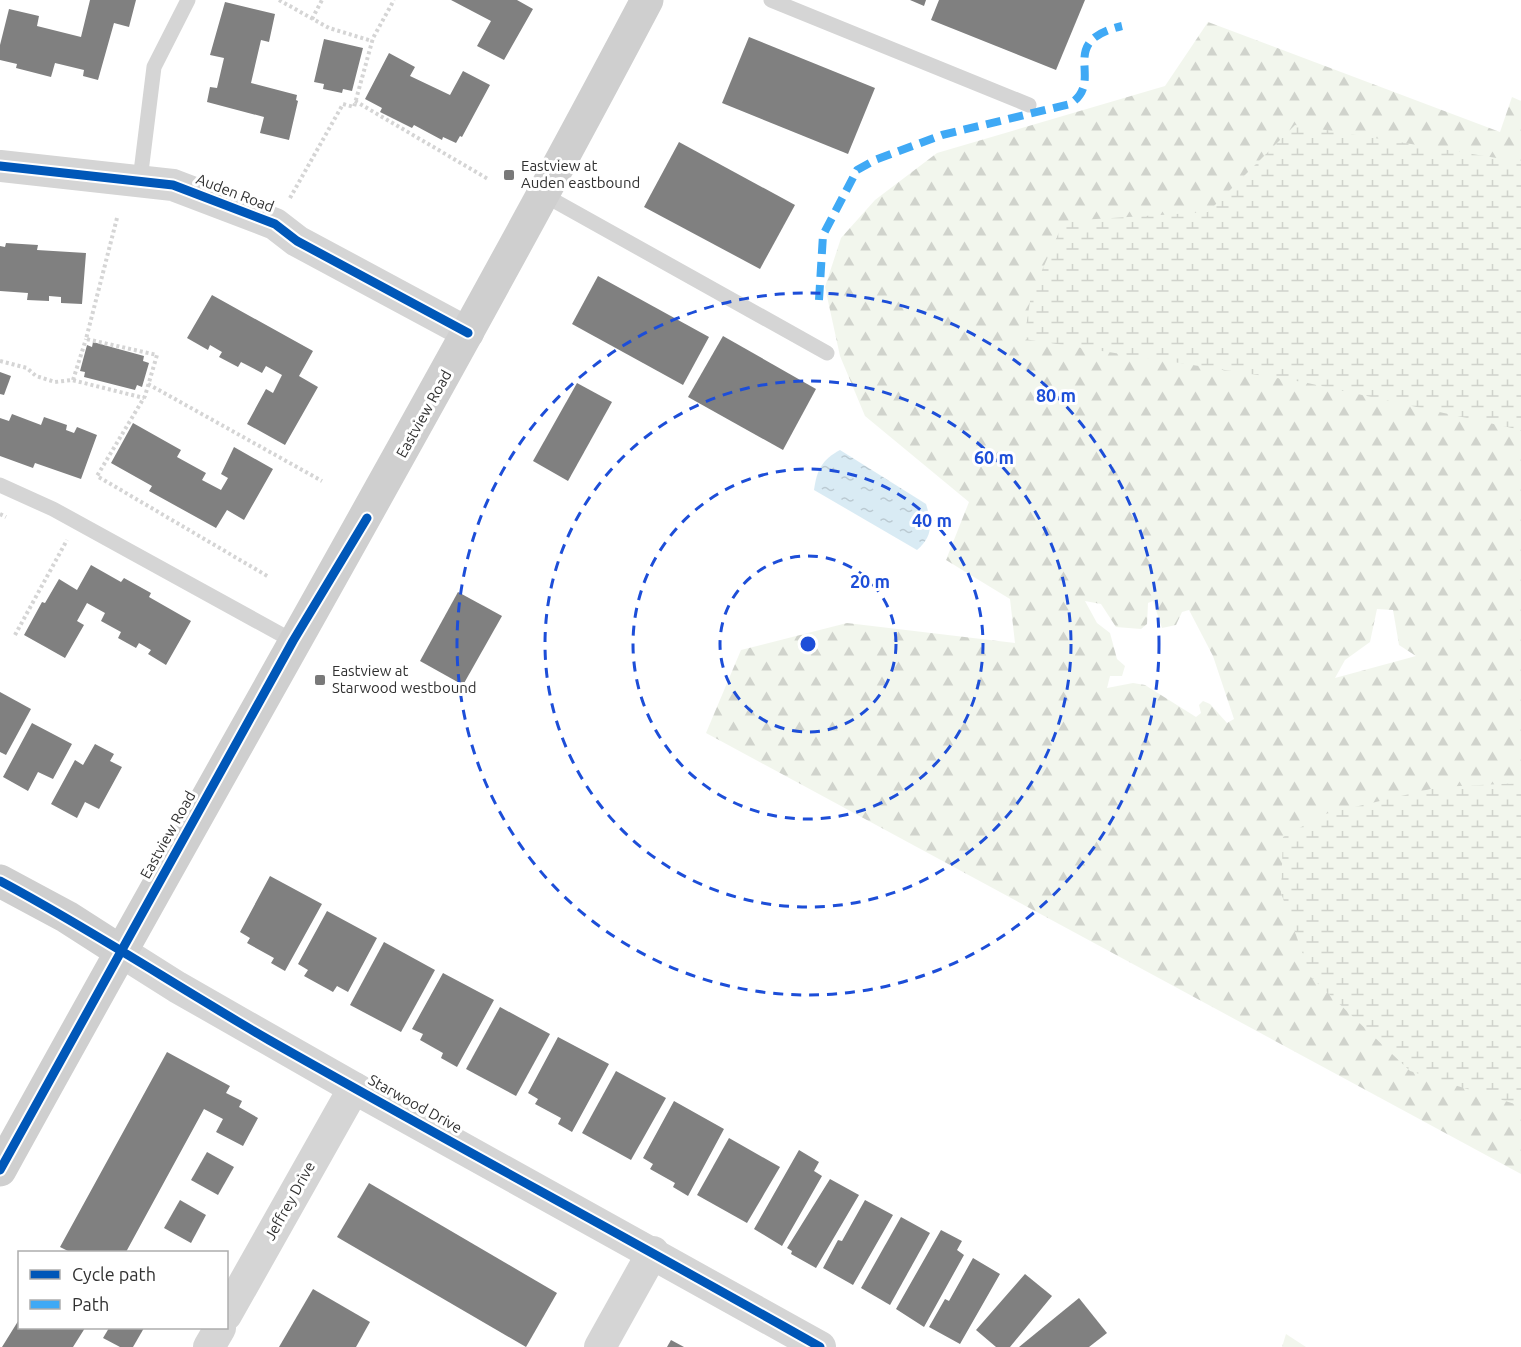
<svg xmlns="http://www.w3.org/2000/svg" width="1521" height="1347" font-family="Ubuntu,sans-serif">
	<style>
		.forest { fill: url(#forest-firs); fill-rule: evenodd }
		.wetland { fill: url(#wetland-marsh) }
		.water { fill: url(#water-ripples) }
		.building { fill: #808080 }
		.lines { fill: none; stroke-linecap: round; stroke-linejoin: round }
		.path { stroke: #d5d5d5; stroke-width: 4; stroke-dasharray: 3 3; stroke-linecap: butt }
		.lane { stroke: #d5d5d5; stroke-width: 15 }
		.street { stroke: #d5d5d5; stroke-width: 32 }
		.secondary { stroke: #cfcfcf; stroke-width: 33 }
		.quiet { stroke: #3fa9f5; stroke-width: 8; stroke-dasharray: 15 8; stroke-linecap: butt }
		.cycleway-casing { stroke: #fff; stroke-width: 13 }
		.cycleway { stroke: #0057b8; stroke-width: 9 }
		.ring { fill: none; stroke: #1d4ed8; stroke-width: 3; stroke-dasharray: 10 8 }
		.poi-dot { fill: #797979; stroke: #fff; stroke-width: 2 }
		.labels { text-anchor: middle; stroke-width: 6; stroke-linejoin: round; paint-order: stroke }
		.poi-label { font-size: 15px; fill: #313131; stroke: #fff; text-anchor: start }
		.street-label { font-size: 15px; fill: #313131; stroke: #fff }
		.centre { fill: #1d4ed8; stroke: #fff; stroke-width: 3 }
		.ring-label { font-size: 18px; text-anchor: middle; font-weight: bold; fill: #1d4ed8; stroke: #fff; stroke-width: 6; stroke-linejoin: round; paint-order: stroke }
	</style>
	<defs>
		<pattern id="forest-firs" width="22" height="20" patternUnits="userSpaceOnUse" patternTransform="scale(1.5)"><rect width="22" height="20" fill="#f2f6ed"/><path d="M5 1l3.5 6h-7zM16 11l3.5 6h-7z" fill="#d0d3cc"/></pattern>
		<pattern id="wetland-marsh" width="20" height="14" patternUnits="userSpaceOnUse" patternTransform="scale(1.5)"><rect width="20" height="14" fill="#f2f6ed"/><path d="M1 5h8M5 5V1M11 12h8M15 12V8" fill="none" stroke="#d0d3cc"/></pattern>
		<pattern id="water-ripples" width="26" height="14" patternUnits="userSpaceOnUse" patternTransform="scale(1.5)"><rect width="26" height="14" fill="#d9ebf4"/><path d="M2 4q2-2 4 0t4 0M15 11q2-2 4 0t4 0" fill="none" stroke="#bbcad2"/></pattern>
	</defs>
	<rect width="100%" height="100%" fill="#fff"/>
	<g class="forest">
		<path d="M1208,22L1500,132L1512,97L1521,101V1174L706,733L741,650L847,623L1015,643L1010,599L946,560L969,502L865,416L840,356L825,287L841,238L875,200L937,153L1165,86ZM1085,601L1101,604L1116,627L1141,629L1147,624L1148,603L1153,601L1162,628L1176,625L1182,612L1189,610L1213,656L1234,719L1227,723L1210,704L1203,701L1199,705L1201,713L1196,717L1145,685L1133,683L1107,688L1110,676H1122L1125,666L1117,659L1110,633L1097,623ZM1377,609L1393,610L1399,645L1416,656L1335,678L1345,660L1370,642Z"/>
		<polygon points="1286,1334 1306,1347 1282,1347"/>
	</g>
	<g class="wetland">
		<polygon points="1295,125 1521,162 1521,430 1303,382 1024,339 1031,295 1064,221 1208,212"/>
		<polygon points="1521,783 1521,1106 1410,1071 1311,977 1281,893 1283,837 1325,814 1439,787"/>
	</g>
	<path class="water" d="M840,450L926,504C932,524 933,536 917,550L814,490C817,469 822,460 840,450Z"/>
	<g class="building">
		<polygon points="90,0 136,0 129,27 114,23 98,80 83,76 84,70 55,63 51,77 16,68 17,64 0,60 0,45 9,9 39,16 37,26 81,37"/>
		<polygon points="451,0 517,0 533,9 504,60 477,46 491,21"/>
		<polygon points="910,0 926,0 924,6"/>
		<polygon points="939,0 1085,0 1056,70 931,20"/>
		<polygon points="225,2 275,14 269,42 261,40 251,83 297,95 296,100 298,101 289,140 260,133 264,117 207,102 210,87 217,88 224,58 210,55"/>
		<polygon points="749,37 875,88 848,154 722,103"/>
		<polygon points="324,39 363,48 352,91 343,89 342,93 323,89 324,84 314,82"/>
		<polygon points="389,53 415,67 410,76 450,95 463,71 490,85 462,137 460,136 456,143 443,137 442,140 414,125 412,128 380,112 382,108 365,99"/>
		<polygon points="679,142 795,205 760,269 644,207"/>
		<polygon points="6,243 38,245 37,250 86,253 82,304 61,303 61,297 49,296 49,301 27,300 28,293 0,291 0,246 5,247"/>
		<polygon points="598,276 709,337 683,385 572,324"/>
		<polygon points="212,295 313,351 299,376 318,387 285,445 247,424 266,389 273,393 282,375 266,366 262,373 241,362 238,367 219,357 222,352 210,345 208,350 187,338"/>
		<polygon points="723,336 816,389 783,450 688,397"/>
		<polygon points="93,342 144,356 143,361 149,363 142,387 137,385 135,390 84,377 85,372 80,371 87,345 92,347"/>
		<polygon points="0,372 11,376 4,395 0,394"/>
		<polygon points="577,383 612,402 568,481 533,461"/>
		<polygon points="12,414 41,425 44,417 67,425 66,430 74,433 77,427 97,435 81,479 35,463 33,468 0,456 0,418 9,421"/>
		<polygon points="133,423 181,450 177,457 206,473 202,480 221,490 228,478 221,474 234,447 273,469 244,520 227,510 216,528 149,491 152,486 111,463"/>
		<polygon points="91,565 121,582 124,578 151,593 149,597 191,621 166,665 148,654 151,650 139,643 136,648 118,638 121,632 101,621 105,613 87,603 77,621 84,625 65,658 24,635 42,602 45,603 59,579 77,590"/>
		<polygon points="458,592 502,616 463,685 420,661"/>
		<polygon points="0,692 31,709 6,755 0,752"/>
		<polygon points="32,723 72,744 53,779 38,772 28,791 3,777"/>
		<polygon points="95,744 114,754 110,761 122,767 99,809 85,802 77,818 51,804 75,760 83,765"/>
		<polygon points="270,876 322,904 285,971 271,963 274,958 247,943 250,938 240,932"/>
		<polygon points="327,911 377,938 348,992 337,986 333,992 304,976 308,970 298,964"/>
		<polygon points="384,942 435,970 401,1032 350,1005"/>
		<polygon points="443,973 494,1000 457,1067 441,1058 443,1053 420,1040 423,1034 412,1029"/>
		<polygon points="500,1007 550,1034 516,1096 466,1069"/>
		<polygon points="558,1037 609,1064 572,1132 558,1124 561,1118 535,1104 538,1099 528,1093"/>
		<polygon points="167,1052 230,1086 226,1093 242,1101 239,1107 258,1118 243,1146 216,1132 223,1119 204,1109 126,1252 70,1252 60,1247"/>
		<polygon points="616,1071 666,1098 631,1160 582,1133"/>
		<polygon points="674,1101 724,1129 688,1196 673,1187 675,1183 650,1169 653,1164 643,1158"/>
		<polygon points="729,1138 780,1167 747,1223 697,1195"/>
		<polygon points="799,1150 819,1162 814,1171 822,1176 782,1246 754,1229"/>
		<polygon points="207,1152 234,1167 218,1195 191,1180"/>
		<polygon points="830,1179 859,1195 816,1268 791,1254 792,1251 787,1248"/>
		<polygon points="369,1183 557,1293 526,1347 337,1237"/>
		<polygon points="180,1200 206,1215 191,1243 164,1228"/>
		<polygon points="865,1200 893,1215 853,1285 823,1268 838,1240 842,1241"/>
		<polygon points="901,1217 930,1233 890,1305 861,1288"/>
		<polygon points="941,1230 962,1241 957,1250 964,1255 924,1327 896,1309"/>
		<polygon points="973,1258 1000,1274 960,1344 929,1327 945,1299 949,1301"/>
		<polygon points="1025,1274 1052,1296 1010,1347 996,1347 976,1330"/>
		<polygon points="313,1289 370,1322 356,1347 279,1347"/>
		<polygon points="1079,1298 1107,1333 1089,1347 1019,1347"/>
		<polygon points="20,1318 20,1328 85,1328 73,1347 2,1347"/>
		<polygon points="109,1328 144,1328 133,1347 120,1347 103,1338"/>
		<polygon points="671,1340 684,1347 667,1347"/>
	</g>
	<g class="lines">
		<g class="path">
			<polyline points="279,0 329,28 372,41"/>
			<polyline points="312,19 322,0"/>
			<polyline points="355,101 488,179"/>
			<polyline points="290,198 343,104 354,107 373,38 394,0"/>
			<polyline points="117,218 86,339 157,355 145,396 97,476 269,577"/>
			<polyline points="0,361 27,368 36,376 55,382 72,380 144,398"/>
			<polyline points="73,380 86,339"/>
			<polyline points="148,384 322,481"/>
			<polyline points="0,514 6,517"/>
			<polyline points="15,635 67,540"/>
		</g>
		<g class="lane">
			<polyline points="771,0 1029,105"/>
			<polyline points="140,180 154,67 188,0"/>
			<polyline points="544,195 827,353"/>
			<polyline points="0,485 53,509 293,641"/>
		</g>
		<g class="street">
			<polyline points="0,166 173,185 275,224 297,241 468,333"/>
			<polyline points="120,951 177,987 354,1088 820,1347"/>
			<polyline points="226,1315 354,1088"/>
			<polyline points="209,1347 220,1328"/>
			<polyline points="600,1347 653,1252"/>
		</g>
		<g class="secondary">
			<polyline points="0,881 67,917 120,951"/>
			<path d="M0,1170C215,779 439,394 647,0"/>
		</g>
		<path class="quiet" d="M819,300L823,235L857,170L875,160L942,135L1070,104C1107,80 1054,42 1122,26"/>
		<g class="cycleway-casing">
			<g id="cycleway">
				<polyline points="0,166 173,185 275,224 297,241 468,333"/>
				<path d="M0,881C92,930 179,988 269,1040C452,1144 637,1243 820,1347"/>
				<polyline points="0,1170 293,641 367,518"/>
			</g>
		</g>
		<use href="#cycleway" class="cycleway"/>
	</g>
	<g class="ring">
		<circle cx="808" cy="644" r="88"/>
		<circle cx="808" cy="644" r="175"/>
		<circle cx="808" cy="644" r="263"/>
		<circle cx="808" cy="644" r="351"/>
	</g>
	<g class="poi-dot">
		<rect x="503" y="169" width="12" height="12" rx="3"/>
		<rect x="314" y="674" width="12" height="12" rx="3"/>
	</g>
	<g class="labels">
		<g class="poi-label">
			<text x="521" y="171">Eastview at<tspan x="521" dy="17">Auden eastbound</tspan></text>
			<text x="332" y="676">Eastview at<tspan x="332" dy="17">Starwood westbound</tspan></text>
		</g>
		<g class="street-label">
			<text transform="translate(235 193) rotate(21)" y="5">Auden Road</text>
			<text transform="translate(424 414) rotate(-61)" y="5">Eastview Road</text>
			<text transform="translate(168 835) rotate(-61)" y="5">Eastview Road</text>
			<text transform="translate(415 1104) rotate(29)" y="5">Starwood Drive</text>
			<text transform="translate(290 1201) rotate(-61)" y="5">Jeffrey Drive</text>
		</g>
	</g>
	<circle cx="808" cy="644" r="9" class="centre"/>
	<g class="ring-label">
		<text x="1056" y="402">80 m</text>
		<text x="994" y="464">60 m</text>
		<text x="932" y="527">40 m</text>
		<text x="870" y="588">20 m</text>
	</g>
	<rect x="18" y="1251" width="210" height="78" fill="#ffffff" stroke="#adadad" stroke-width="1.5"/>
	<rect x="30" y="1270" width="30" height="9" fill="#0057b8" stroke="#adadad" stroke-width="1.5"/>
	<text x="72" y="1281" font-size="18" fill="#313131">Cycle path</text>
	<rect x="30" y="1300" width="30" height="9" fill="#3fa9f5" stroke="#adadad" stroke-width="1.5"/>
	<text x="72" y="1311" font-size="18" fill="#313131">Path</text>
</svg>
